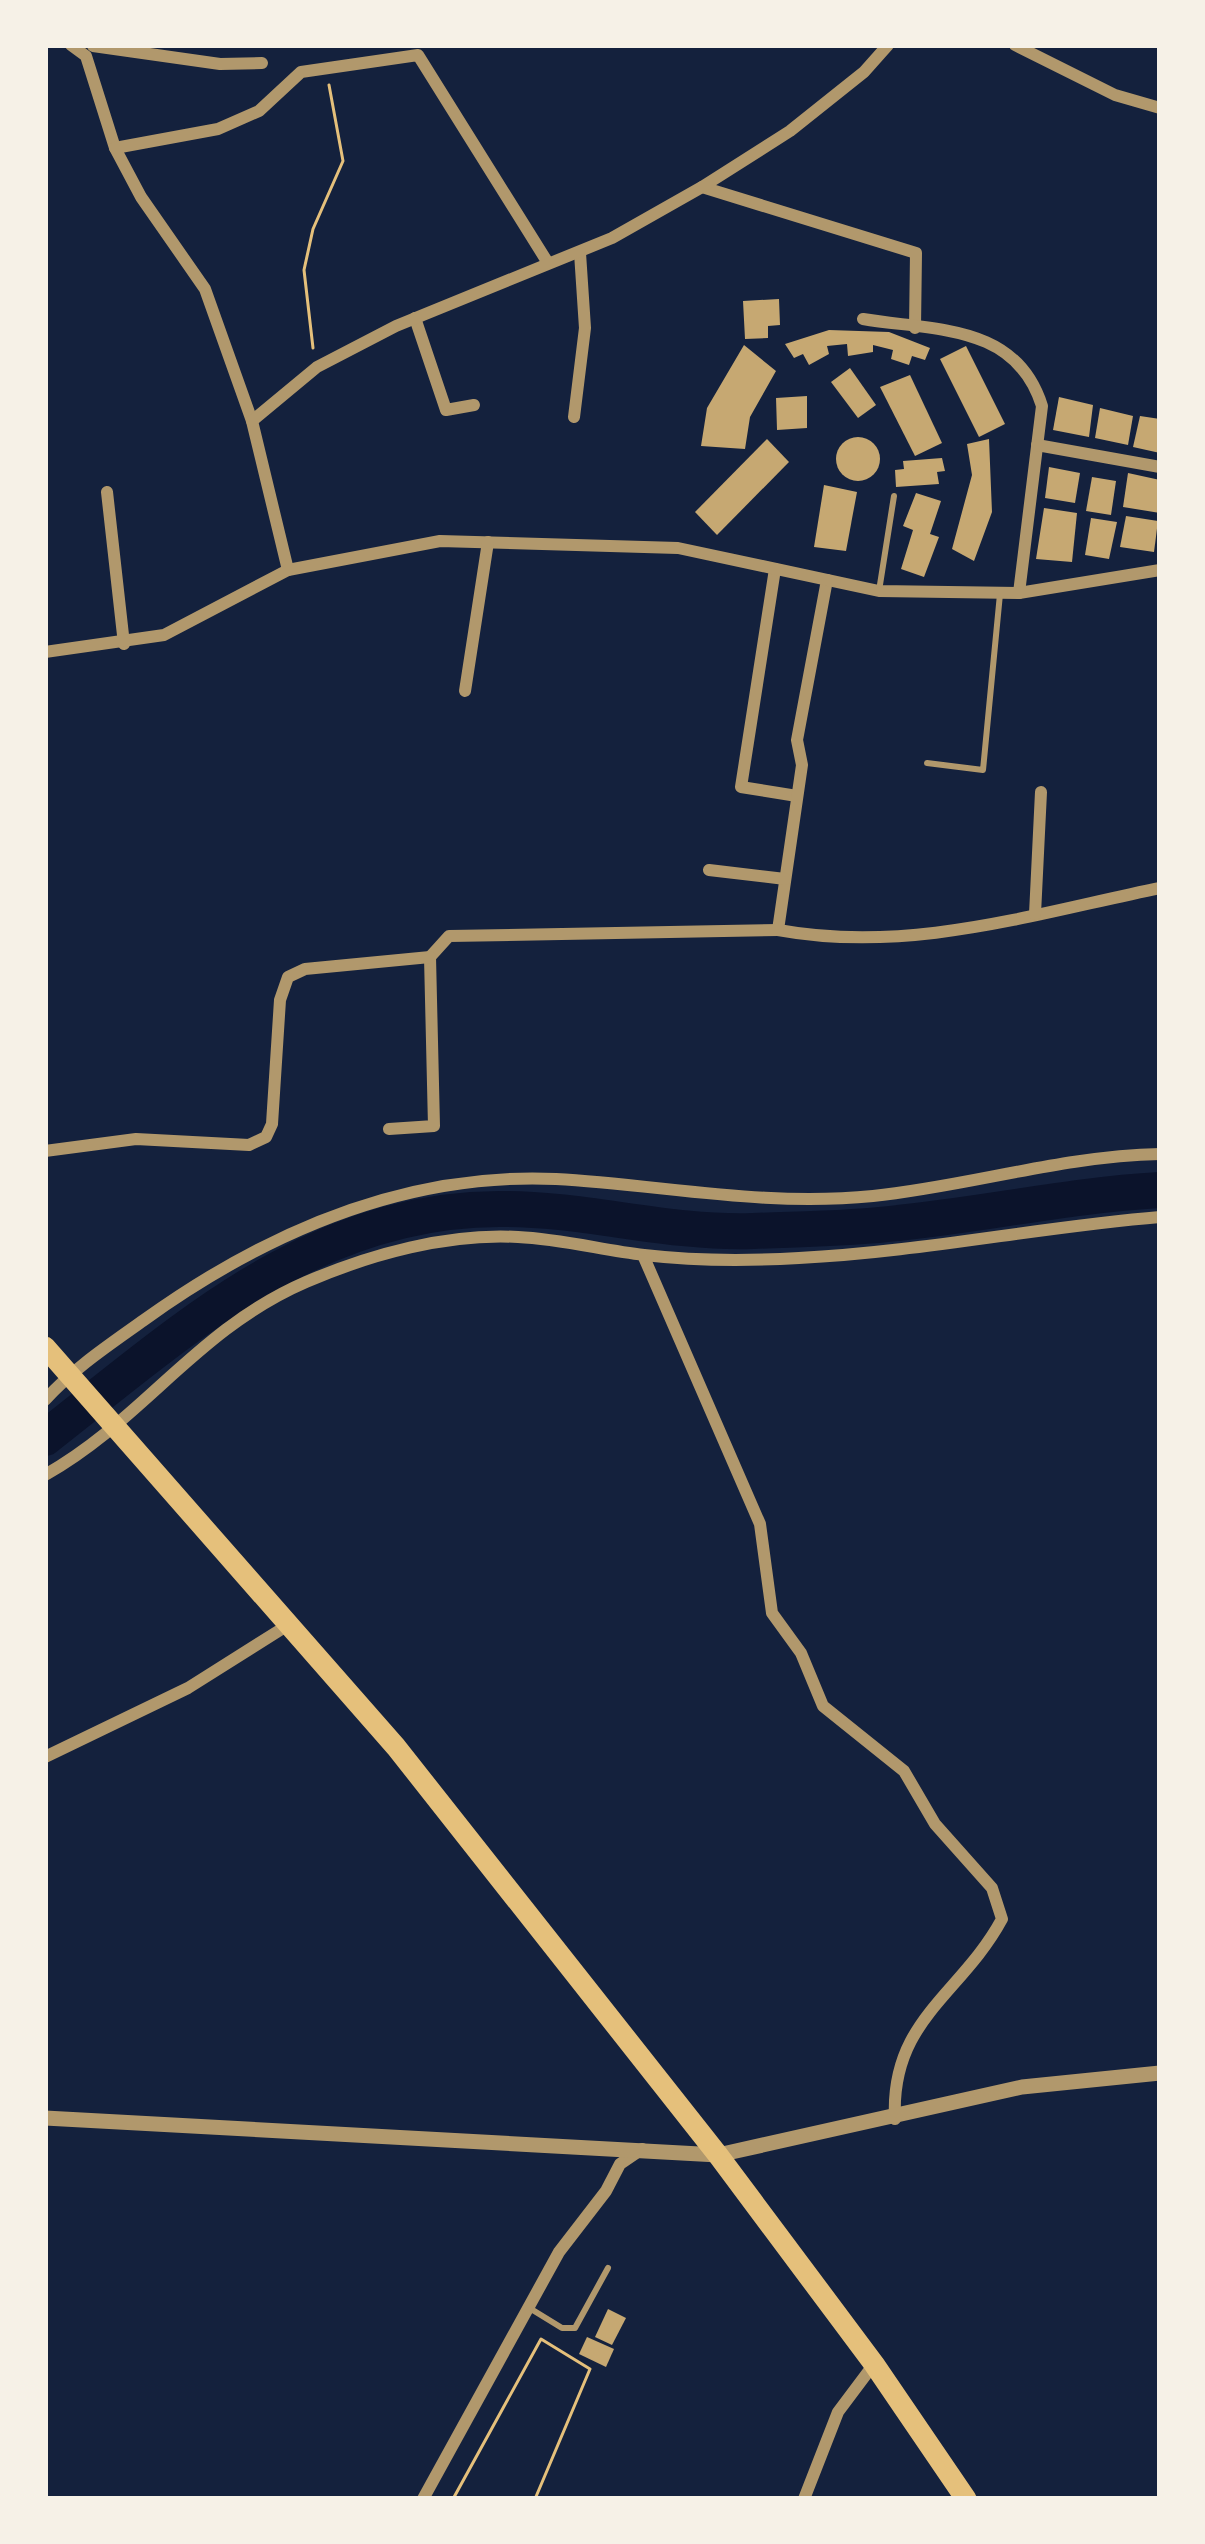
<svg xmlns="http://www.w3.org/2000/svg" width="1205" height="2544" font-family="'Open Sans',sans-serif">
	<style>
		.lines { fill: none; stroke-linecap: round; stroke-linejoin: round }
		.river { stroke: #0b132b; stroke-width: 36 }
		.building { fill: #c6a872 }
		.path { stroke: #e5c07b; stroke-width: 3 }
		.service { stroke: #b1986c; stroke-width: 6 }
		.minor { stroke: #b1986c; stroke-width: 12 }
		.tertiary { stroke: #b1986c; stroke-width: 15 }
		.trunk { stroke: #e5c07b; stroke-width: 21 }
	</style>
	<rect width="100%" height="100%" fill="#14213d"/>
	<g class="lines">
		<path class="river" d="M45,1438C182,1331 312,1209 499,1209C584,1208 667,1234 753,1231C801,1229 850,1229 898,1223C986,1214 1071,1195 1160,1190"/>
	</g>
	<g class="building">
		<polygon points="779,299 780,325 768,326 768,338 745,339 743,301"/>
		<polygon points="829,330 889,332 930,348 925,360 912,356 909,365 891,359 893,350 873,345 873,352 848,356 847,344 827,346 829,354 809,365 803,354 794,358 785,344"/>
		<polygon points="744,345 776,371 750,417 745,449 701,446 707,408"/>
		<polygon points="966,346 1005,424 979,437 940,359"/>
		<polygon points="850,368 876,405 858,418 831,382"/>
		<polygon points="910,375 942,443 915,456 880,387"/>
		<polygon points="807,396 807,428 777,430 776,398"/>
		<polygon points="1059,397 1093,405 1089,437 1053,430"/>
		<polygon points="1100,408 1133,416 1128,445 1095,438"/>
		<polygon points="1140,416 1160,419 1160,453 1133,447"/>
		<circle cx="858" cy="459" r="22"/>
		<polygon points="767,439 789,462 717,535 695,512"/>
		<polygon points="989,439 992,512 974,561 952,549 972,475 967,444"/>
		<polygon points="942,458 945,471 937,472 939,484 896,487 895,470 904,469 903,461"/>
		<polygon points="1049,467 1080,473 1075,503 1045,498"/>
		<polygon points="1128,473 1160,480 1160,513 1123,507"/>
		<polygon points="1092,477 1116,481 1111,515 1086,511"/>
		<polygon points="824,485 857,492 846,551 814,547"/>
		<polygon points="916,493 941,501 930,534 939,537 924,577 901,569 913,530 903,526"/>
		<polygon points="1044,508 1077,513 1072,562 1036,559"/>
		<polygon points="1126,516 1158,521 1154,552 1120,547"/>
		<polygon points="1091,518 1117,522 1109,559 1085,555"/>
		<polygon points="608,2309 626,2318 612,2345 595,2337"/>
		<polygon points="587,2337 614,2349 606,2367 579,2354"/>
	</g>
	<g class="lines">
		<g class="path">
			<polyline points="313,348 304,270 313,229 343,161 329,85"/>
			<polyline points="453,2499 541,2339 590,2369 535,2499"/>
		</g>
		<g class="service">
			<polyline points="879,591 894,496"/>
			<polyline points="927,763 983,770 1000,594"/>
			<polyline points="531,2309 562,2328 575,2328 608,2268"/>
		</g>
		<g class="minor">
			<polyline points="71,45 86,56 115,148 141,197 205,289 252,421 288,570"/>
			<polyline points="1015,45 1115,95 1160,108"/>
			<polyline points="93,46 220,64 262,63"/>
			<polyline points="115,148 218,129 259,111 301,72 418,55 548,263"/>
			<polyline points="702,187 916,253 915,328"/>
			<polyline points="415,318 446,410 474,405"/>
			<path d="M863,319C934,331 1016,323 1042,406L1019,593"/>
			<polyline points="574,417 585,328 580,253"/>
			<polyline points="252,421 317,367 396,326 612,238 702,187 790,131 864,72 888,45"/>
			<polyline points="1037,445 1160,467"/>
			<polyline points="107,492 124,644"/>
			<polyline points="775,569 741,787 797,796"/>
			<path d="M827,580L797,740L802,765L778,930C909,954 1033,914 1160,888"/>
			<polyline points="45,652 164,635 288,570 440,541 678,548 879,591 1019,593 1160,570"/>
			<polyline points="465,691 488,542"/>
			<polyline points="709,870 785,879"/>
			<polyline points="1035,914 1041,792"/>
			<polyline points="389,1129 434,1126 430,957 449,936 778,930"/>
			<polyline points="45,1151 136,1139 249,1145 266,1137 272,1124 280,1000 288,977 305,969 430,957"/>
			<path d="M643,1255L760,1524L772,1613L801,1653L823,1706L904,1771L935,1824L992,1888L1002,1919C961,1995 890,2020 895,2119"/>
			<path d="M45,1400C74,1368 109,1345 144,1320C265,1233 403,1172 556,1179C663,1185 763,1207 873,1196C969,1186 1062,1156 1160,1154"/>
			<path d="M45,1475C144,1419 197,1329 306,1282C371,1254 448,1233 518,1237C561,1239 602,1250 644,1255C696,1261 747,1261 799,1258C920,1252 1039,1227 1160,1217"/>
			<polyline points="45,1757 188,1688 288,1625"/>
			<polyline points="423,2499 559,2252 606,2191 620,2164 642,2149"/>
			<polyline points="804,2499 838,2412 874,2364"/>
		</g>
		<polyline class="tertiary" points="45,2118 718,2155 1022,2087 1160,2073"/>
		<polyline class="trunk" points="45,1347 396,1747 718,2155 874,2364 966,2499"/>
	</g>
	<rect width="1205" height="2544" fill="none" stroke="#f6f1e7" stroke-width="96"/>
</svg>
